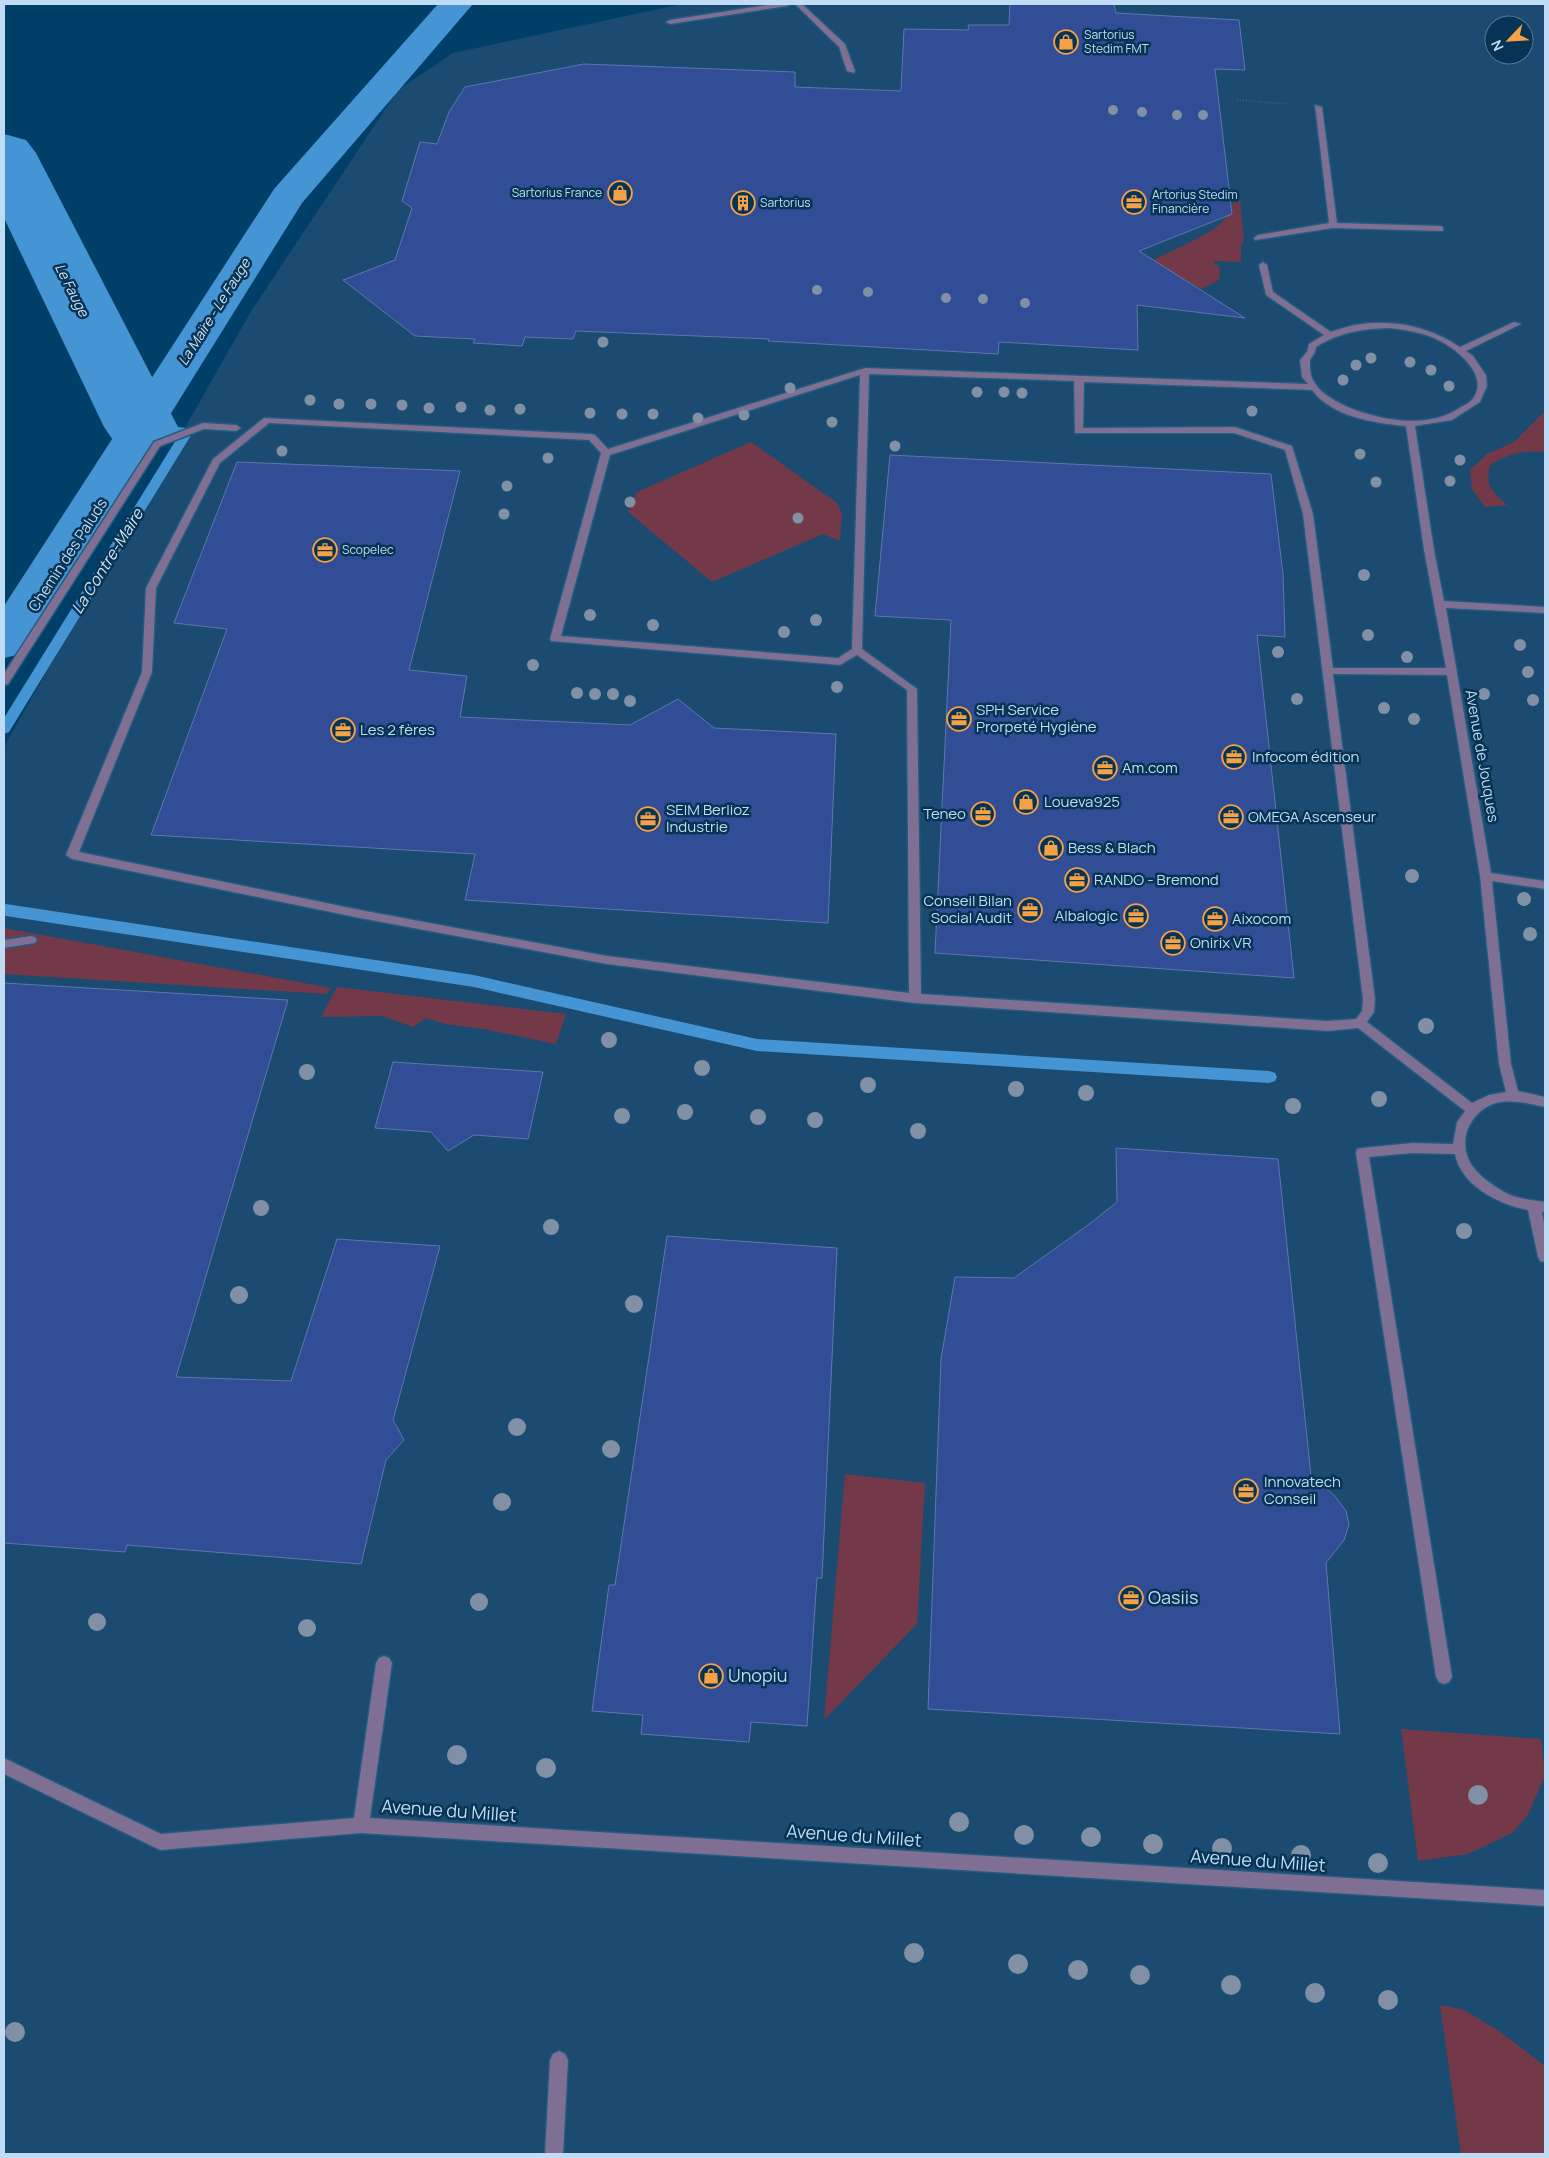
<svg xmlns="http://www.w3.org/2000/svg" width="1549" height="2158" font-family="Manrope,sans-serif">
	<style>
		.built { fill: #1b4b70; fill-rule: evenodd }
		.green { fill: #743948 }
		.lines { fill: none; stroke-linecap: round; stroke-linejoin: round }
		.stream { fill: #4595d5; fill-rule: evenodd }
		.canal { fill: #4595d5; fill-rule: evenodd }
		.river { fill: #4595d5; fill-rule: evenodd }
		.building { fill: #304d95; stroke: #5e77ae }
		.minor-casing { stroke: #235b81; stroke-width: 3 }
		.path { stroke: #46789b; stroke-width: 2; stroke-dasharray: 0.5 2.5; stroke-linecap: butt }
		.minor { fill: #7f6f92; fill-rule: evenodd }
		.tree { fill: #8290a5 }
		.labels { text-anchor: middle; stroke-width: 5; stroke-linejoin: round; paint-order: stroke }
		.far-poi-label { font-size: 12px; fill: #c0dcf5; stroke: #073454; text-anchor: start }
		.far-water-label { font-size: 14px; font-style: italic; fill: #d1e4f5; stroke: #073454 }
		.street-label { font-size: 15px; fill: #c0dcf5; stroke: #073454 }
		.poi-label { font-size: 15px; fill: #c0dcf5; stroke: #073454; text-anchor: start }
		.water-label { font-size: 16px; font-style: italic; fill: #d1e4f5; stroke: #073454 }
		.near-poi-label { font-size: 18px; fill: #c0dcf5; stroke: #073454; text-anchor: start }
		.near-street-label { font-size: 18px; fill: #c0dcf5; stroke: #073454 }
	</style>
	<rect width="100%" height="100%" fill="#003f68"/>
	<path class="built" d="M682,4H1545V2154H4V747L250,313L398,90L453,53ZM1494,25H1524V55H1494Z"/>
	<g class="green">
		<path d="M1240,200L1244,241L1241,244V262L1214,261V264L1219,265L1220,279L1202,289L1182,278L1169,284L1151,261C1166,253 1221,231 1226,217L1225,214L1217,211Z"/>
		<path d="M1545,411V452C1520,451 1512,452 1490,465C1485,488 1492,490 1507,505L1485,507L1472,489L1470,470L1487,454L1514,442Z"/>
		<polygon points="751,442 837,503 842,513 840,541 823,534 712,582 628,512 637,492"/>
		<polygon points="4,928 331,988 326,994 4,974"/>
		<polygon points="337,987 566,1014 556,1044 484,1029 445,1024 426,1018 413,1027 382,1016 321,1017"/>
		<polygon points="845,1474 925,1483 917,1624 824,1720"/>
		<polygon points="1401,1729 1541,1739 1545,1775 1528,1815 1512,1833 1468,1854 1418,1861"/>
		<polygon points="1440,2005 1464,2010 1499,2031 1545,2066 1545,2154 1461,2154"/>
	</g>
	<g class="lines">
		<g class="stream">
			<polygon points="141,423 187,428 193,432 9,732 4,734 4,718 179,435 137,430 135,427"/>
			<polygon points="6,904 474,975 757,1039 1269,1071 1275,1073 1277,1077 1275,1081 1269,1083 757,1051 474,987 6,916 4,915 4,905"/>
		</g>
		<polygon class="canal" points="438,4 473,4 302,203 21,654 4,658 4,606 274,189"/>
		<polygon class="river" points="4,134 26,140 36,153 178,427 167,443 141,449 115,443 104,427 4,218"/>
	</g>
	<g class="building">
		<polygon points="1010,4 1114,4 1116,13 1239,20 1245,70 1215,69 1232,214 1139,251 1245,318 1137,305 1138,350 999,342 998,354 768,341 769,339 576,331 573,339 525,337 522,346 473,343 475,339 415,336 343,280 395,260 412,208 402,201 420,142 437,144 449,112 465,87 584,64 795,72 795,87 901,91 904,29 969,30 968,25 1009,25"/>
		<polygon points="890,455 1271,474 1283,574 1285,637 1257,635 1294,978 935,953 951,620 875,616"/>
		<polygon points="237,462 460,471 409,670 467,676 460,717 630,725 678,699 714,728 836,734 828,923 465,900 475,854 151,835 227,629 174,623"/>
		<polygon points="4,983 288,1000 176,1377 291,1381 337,1239 440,1246 393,1420 404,1440 386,1460 361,1564 127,1545 125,1552 4,1543"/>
		<polygon points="393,1062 543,1072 528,1139 474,1135 448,1151 431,1132 375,1128"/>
		<polygon points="1116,1148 1278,1159 1311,1476 1334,1495 1346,1511 1349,1525 1344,1540 1326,1563 1340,1734 928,1709 941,1359 955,1277 1014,1278 1088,1225 1117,1202"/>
		<polygon points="667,1236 837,1248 822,1578 817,1578 807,1726 751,1722 749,1742 641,1734 643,1715 592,1711 609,1585 615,1585"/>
	</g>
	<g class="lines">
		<g class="minor-casing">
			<g id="minor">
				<polygon points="774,4 791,4 787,6 670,24 666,22 670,20"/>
				<polygon points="795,4 802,4 845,44 855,71 854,73 847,71 839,47"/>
				<polygon points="1315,105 1322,107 1337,223 1440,226 1443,227 1443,231 1333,228 1255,240 1254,238 1258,235 1329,223"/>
				<path d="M1263,262L1267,265L1273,292L1331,332C1374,315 1423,322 1460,347L1514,322L1521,324L1466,351L1473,356L1486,375L1487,386L1480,402L1452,420L1415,426L1434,550L1444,601L1545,607V613L1446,608L1491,873L1545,881V889L1492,881L1511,1064L1518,1091L1545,1097V1107C1529,1104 1513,1099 1496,1103C1473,1110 1459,1135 1468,1158C1474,1173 1491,1184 1504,1192C1516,1199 1532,1200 1545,1202V1212H1542L1545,1228V1262L1540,1261L1538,1257L1528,1210C1500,1205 1461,1186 1455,1154L1412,1153L1369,1157L1452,1677L1449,1682L1444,1684L1439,1682L1436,1677L1356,1153L1357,1149L1362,1148L1412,1143L1453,1144L1457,1122L1465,1111L1358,1028L1328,1031L915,1003L607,964L360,918L72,859L66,855L142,672L146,588L213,459L264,418L592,434L595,435L608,449L865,368L1308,384L1302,377L1300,360L1307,352L1309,344L1324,335L1266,295L1259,265ZM1390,328C1405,330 1420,332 1434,338C1455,347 1493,376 1471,401C1468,404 1462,406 1458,409C1427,428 1387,421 1355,410C1340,404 1316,393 1311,375C1310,371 1310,365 1310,360L1315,352L1316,347C1340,332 1362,329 1390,328ZM869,374L1074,381L1075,433H1234L1285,450L1303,514L1363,999L1362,1011L1356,1019L1328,1021L921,994L917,689L862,649ZM860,375L852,649L838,658L561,636L610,455ZM1084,382L1312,390C1332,417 1374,423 1406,426L1424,550L1446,668H1333L1313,514L1292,446L1235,427L1083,428ZM269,423L589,440L601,453L550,639L551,641L840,665L857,655L907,690L909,993L607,956L360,910L79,852L152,672L156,588L220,463ZM1333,674L1447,675L1480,876L1499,1064L1506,1092L1489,1095L1472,1103L1367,1022L1374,1012L1375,999Z"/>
				<polygon points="203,423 236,425 241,428 236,431 204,429 160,446 8,684 4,685 4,674 154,442"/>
				<polygon points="31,936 35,937 37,940 35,943 4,948 4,940"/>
				<polygon points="384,1656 389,1658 392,1663 370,1818 1545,1890 1545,1906 361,1833 160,1850 4,1774 4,1758 161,1834 354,1818 376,1663 379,1658"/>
				<polygon points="559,2051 565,2054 568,2060 563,2154 545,2154 550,2060 553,2054"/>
			</g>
		</g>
		<polyline class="path" points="1237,100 1287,104"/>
		<use href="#minor" class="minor"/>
	</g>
	<g class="tree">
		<circle cx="1113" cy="110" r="5"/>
		<circle cx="1142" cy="112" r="5"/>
		<circle cx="1177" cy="115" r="5"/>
		<circle cx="1203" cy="115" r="5"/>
		<circle cx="817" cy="290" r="5"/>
		<circle cx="868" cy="292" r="5"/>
		<circle cx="946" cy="298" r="5"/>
		<circle cx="983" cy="299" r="5"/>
		<circle cx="1025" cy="303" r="5"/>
		<circle cx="603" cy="342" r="5.5"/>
		<circle cx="1371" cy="358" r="5.5"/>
		<circle cx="1410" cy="362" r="5.5"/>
		<circle cx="1356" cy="365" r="5.5"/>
		<circle cx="1431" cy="370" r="5.5"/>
		<circle cx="1343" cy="380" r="5.5"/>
		<circle cx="1449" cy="386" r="5.5"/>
		<circle cx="790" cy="388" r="5.5"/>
		<circle cx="977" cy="392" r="5.5"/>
		<circle cx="1004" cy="392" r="5.5"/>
		<circle cx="1022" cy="393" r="5.5"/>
		<circle cx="310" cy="400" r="5.5"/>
		<circle cx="339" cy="404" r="5.5"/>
		<circle cx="371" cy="404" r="5.5"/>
		<circle cx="402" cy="405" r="5.5"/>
		<circle cx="461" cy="407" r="5.5"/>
		<circle cx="429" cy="408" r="5.5"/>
		<circle cx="520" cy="409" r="5.5"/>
		<circle cx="490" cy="410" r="5.5"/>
		<circle cx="1252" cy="411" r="5.5"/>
		<circle cx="590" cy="413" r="5.5"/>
		<circle cx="622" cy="414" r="5.5"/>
		<circle cx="653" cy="414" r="5.5"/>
		<circle cx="744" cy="415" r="5.5"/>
		<circle cx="698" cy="418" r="5.5"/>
		<circle cx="832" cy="422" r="5.5"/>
		<circle cx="895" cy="446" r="5.5"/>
		<circle cx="282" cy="451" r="5.5"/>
		<circle cx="1360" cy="454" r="5.5"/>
		<circle cx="548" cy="458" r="5.5"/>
		<circle cx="1460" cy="460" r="5.5"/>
		<circle cx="1450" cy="481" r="5.5"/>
		<circle cx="1376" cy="482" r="5.5"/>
		<circle cx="507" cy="486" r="5.5"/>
		<circle cx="630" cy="502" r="5.5"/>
		<circle cx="504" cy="514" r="5.5"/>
		<circle cx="798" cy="518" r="5.5"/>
		<circle cx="1364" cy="575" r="6"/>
		<circle cx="590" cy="615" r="6"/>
		<circle cx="816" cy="620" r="6"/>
		<circle cx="653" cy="625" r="6"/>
		<circle cx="784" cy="632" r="6"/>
		<circle cx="1368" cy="635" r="6"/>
		<circle cx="1520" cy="645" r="6"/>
		<circle cx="1278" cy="652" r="6"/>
		<circle cx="1407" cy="657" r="6"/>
		<circle cx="533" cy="665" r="6"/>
		<circle cx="1528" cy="672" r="6"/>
		<circle cx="837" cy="687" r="6"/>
		<circle cx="577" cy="693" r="6"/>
		<circle cx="595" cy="694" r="6"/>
		<circle cx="613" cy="694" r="6"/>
		<circle cx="1484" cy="694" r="6"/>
		<circle cx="1297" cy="699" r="6"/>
		<circle cx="1533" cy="700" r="6"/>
		<circle cx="630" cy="701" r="6"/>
		<circle cx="1384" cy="708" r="6"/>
		<circle cx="1414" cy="719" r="6"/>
		<circle cx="1412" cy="876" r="7"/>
		<circle cx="1524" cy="899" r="7"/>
		<circle cx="1530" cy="934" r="7"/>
		<circle cx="1426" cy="1026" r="8"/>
		<circle cx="609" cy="1040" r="8"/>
		<circle cx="702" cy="1068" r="8"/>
		<circle cx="307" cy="1072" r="8"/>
		<circle cx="868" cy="1085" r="8"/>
		<circle cx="1016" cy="1089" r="8"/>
		<circle cx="1086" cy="1093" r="8"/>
		<circle cx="1379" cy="1099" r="8"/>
		<circle cx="1293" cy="1106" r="8"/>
		<circle cx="685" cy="1112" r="8"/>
		<circle cx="622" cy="1116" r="8"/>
		<circle cx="758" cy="1117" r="8"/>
		<circle cx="815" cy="1120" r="8"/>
		<circle cx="918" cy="1131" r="8"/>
		<circle cx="261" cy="1208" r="8"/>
		<circle cx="551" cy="1227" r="8"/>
		<circle cx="1464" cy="1231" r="8"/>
		<circle cx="239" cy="1295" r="9"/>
		<circle cx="634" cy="1304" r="9"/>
		<circle cx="517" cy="1427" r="9"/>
		<circle cx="611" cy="1449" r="9"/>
		<circle cx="502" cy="1502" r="9"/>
		<circle cx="479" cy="1602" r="9"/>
		<circle cx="97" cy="1622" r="9"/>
		<circle cx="307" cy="1628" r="9"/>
		<circle cx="457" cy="1755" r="10"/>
		<circle cx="546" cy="1768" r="10"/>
		<circle cx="1478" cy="1795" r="10"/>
		<circle cx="959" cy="1822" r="10"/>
		<circle cx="1024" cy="1835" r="10"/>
		<circle cx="1091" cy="1837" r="10"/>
		<circle cx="1153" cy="1844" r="10"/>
		<circle cx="1222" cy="1848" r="10"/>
		<circle cx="1301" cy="1855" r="10"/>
		<circle cx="1378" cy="1863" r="10"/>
		<circle cx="914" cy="1953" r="10"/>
		<circle cx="1018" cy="1964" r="10"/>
		<circle cx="1078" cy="1970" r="10"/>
		<circle cx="1140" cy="1975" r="10"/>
		<circle cx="1231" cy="1985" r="10"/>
		<circle cx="1315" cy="1993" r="10"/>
		<circle cx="1388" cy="2000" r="10"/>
		<circle cx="15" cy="2032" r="10"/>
	</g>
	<defs>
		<g id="shop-ring" transform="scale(1.25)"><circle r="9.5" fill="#073454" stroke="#f5a246" stroke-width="1.5"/><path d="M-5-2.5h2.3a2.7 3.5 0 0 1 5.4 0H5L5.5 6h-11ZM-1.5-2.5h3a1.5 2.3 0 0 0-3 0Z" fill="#f5a246"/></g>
		<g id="office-ring" transform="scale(1.25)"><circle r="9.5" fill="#073454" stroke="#f5a246" stroke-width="1.5"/><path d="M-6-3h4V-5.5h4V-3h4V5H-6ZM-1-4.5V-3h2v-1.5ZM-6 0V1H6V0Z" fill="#f5a246"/></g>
		<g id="building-ring" transform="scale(1.25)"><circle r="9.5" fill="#073454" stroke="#f5a246" stroke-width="1.5"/><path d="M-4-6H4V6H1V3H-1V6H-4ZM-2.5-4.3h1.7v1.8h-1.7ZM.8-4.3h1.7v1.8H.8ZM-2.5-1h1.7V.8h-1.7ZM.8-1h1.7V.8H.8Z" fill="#f5a246"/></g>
	</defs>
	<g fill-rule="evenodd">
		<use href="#shop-ring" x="1066" y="42"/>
		<use href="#shop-ring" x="620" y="193"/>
		<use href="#office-ring" x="1134" y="202"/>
		<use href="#building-ring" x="743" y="203"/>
		<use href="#office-ring" x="325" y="550"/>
		<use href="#office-ring" x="959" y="719"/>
		<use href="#office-ring" x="343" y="730"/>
		<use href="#office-ring" x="1234" y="757"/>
		<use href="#office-ring" x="1105" y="768"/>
		<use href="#shop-ring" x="1026" y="802"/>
		<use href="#office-ring" x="983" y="814"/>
		<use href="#office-ring" x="1231" y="817"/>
		<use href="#office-ring" x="648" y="819"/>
		<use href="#shop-ring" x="1051" y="848"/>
		<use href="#office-ring" x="1077" y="880"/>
		<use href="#office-ring" x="1030" y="910"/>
		<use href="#office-ring" x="1136" y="916"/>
		<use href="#office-ring" x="1215" y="919"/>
		<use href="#office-ring" x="1173" y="943"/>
		<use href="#office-ring" x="1246" y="1491"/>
		<use href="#office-ring" x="1131" y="1598"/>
		<use href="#shop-ring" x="711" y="1676"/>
	</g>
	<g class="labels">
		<g class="far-poi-label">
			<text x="1084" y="39">Sartorius<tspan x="1084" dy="14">Stedim FMT</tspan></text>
			<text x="602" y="197" text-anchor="end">Sartorius France</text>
			<text x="1152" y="199">Artorius Stedim<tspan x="1152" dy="14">Financière</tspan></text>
			<text x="760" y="207">Sartorius</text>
			<text x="342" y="554">Scopelec</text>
		</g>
		<g class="far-water-label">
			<text transform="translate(72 290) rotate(63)" y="5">Le Fauge</text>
			<text transform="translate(214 312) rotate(-58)" y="5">La Maïre - Le Fauge</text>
		</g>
		<g class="street-label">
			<text transform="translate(68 555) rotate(-57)" y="5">Chemin des Paluds</text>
			<text transform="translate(1482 756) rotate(80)" y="5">Avenue de Jouques</text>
		</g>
		<g class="poi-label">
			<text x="976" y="715">SPH Service<tspan x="976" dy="17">Prorpeté Hygiène</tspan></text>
			<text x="360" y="735">Les 2 fères</text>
			<text x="1252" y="762">Infocom édition</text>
			<text x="1122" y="773">Am.com</text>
			<text x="1044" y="807">Loueva925</text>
			<text x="666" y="815">SEIM Berlioz<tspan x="666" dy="17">Industrie</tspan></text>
			<text x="966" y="819" text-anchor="end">Teneo</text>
			<text x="1248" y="822">OMEGA Ascenseur</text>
			<text x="1068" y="853">Bess &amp; Blach</text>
			<text x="1094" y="885">RANDO - Bremond</text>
			<text x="1012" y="906" text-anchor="end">Conseil Bilan<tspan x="1012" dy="17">Social Audit</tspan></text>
			<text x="1118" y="921" text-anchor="end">Albalogic</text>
			<text x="1232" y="924">Aixocom</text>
			<text x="1190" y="948">Onirix VR</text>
			<text x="1264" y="1487">Innovatech<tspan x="1264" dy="17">Conseil</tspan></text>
		</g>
		<g class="water-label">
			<text transform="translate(107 561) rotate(-58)" y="6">La Contre-Maïre</text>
		</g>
		<g class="near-poi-label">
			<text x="1148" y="1604">Oasiis</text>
			<text x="728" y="1682">Unopiu</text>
		</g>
		<g class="near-street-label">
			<text transform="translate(449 1811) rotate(4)" y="6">Avenue du Millet</text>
			<text transform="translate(854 1836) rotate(4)" y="6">Avenue du Millet</text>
			<text transform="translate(1258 1861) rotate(4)" y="6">Avenue du Millet</text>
		</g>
	</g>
	<rect width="1549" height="2158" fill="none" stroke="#c0dcf5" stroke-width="10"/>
	<g transform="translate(1509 40) rotate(245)"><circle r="24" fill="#073454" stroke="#517794"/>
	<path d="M0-4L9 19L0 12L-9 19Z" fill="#f5a246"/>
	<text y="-8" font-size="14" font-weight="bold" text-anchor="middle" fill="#c0dcf5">N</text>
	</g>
</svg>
